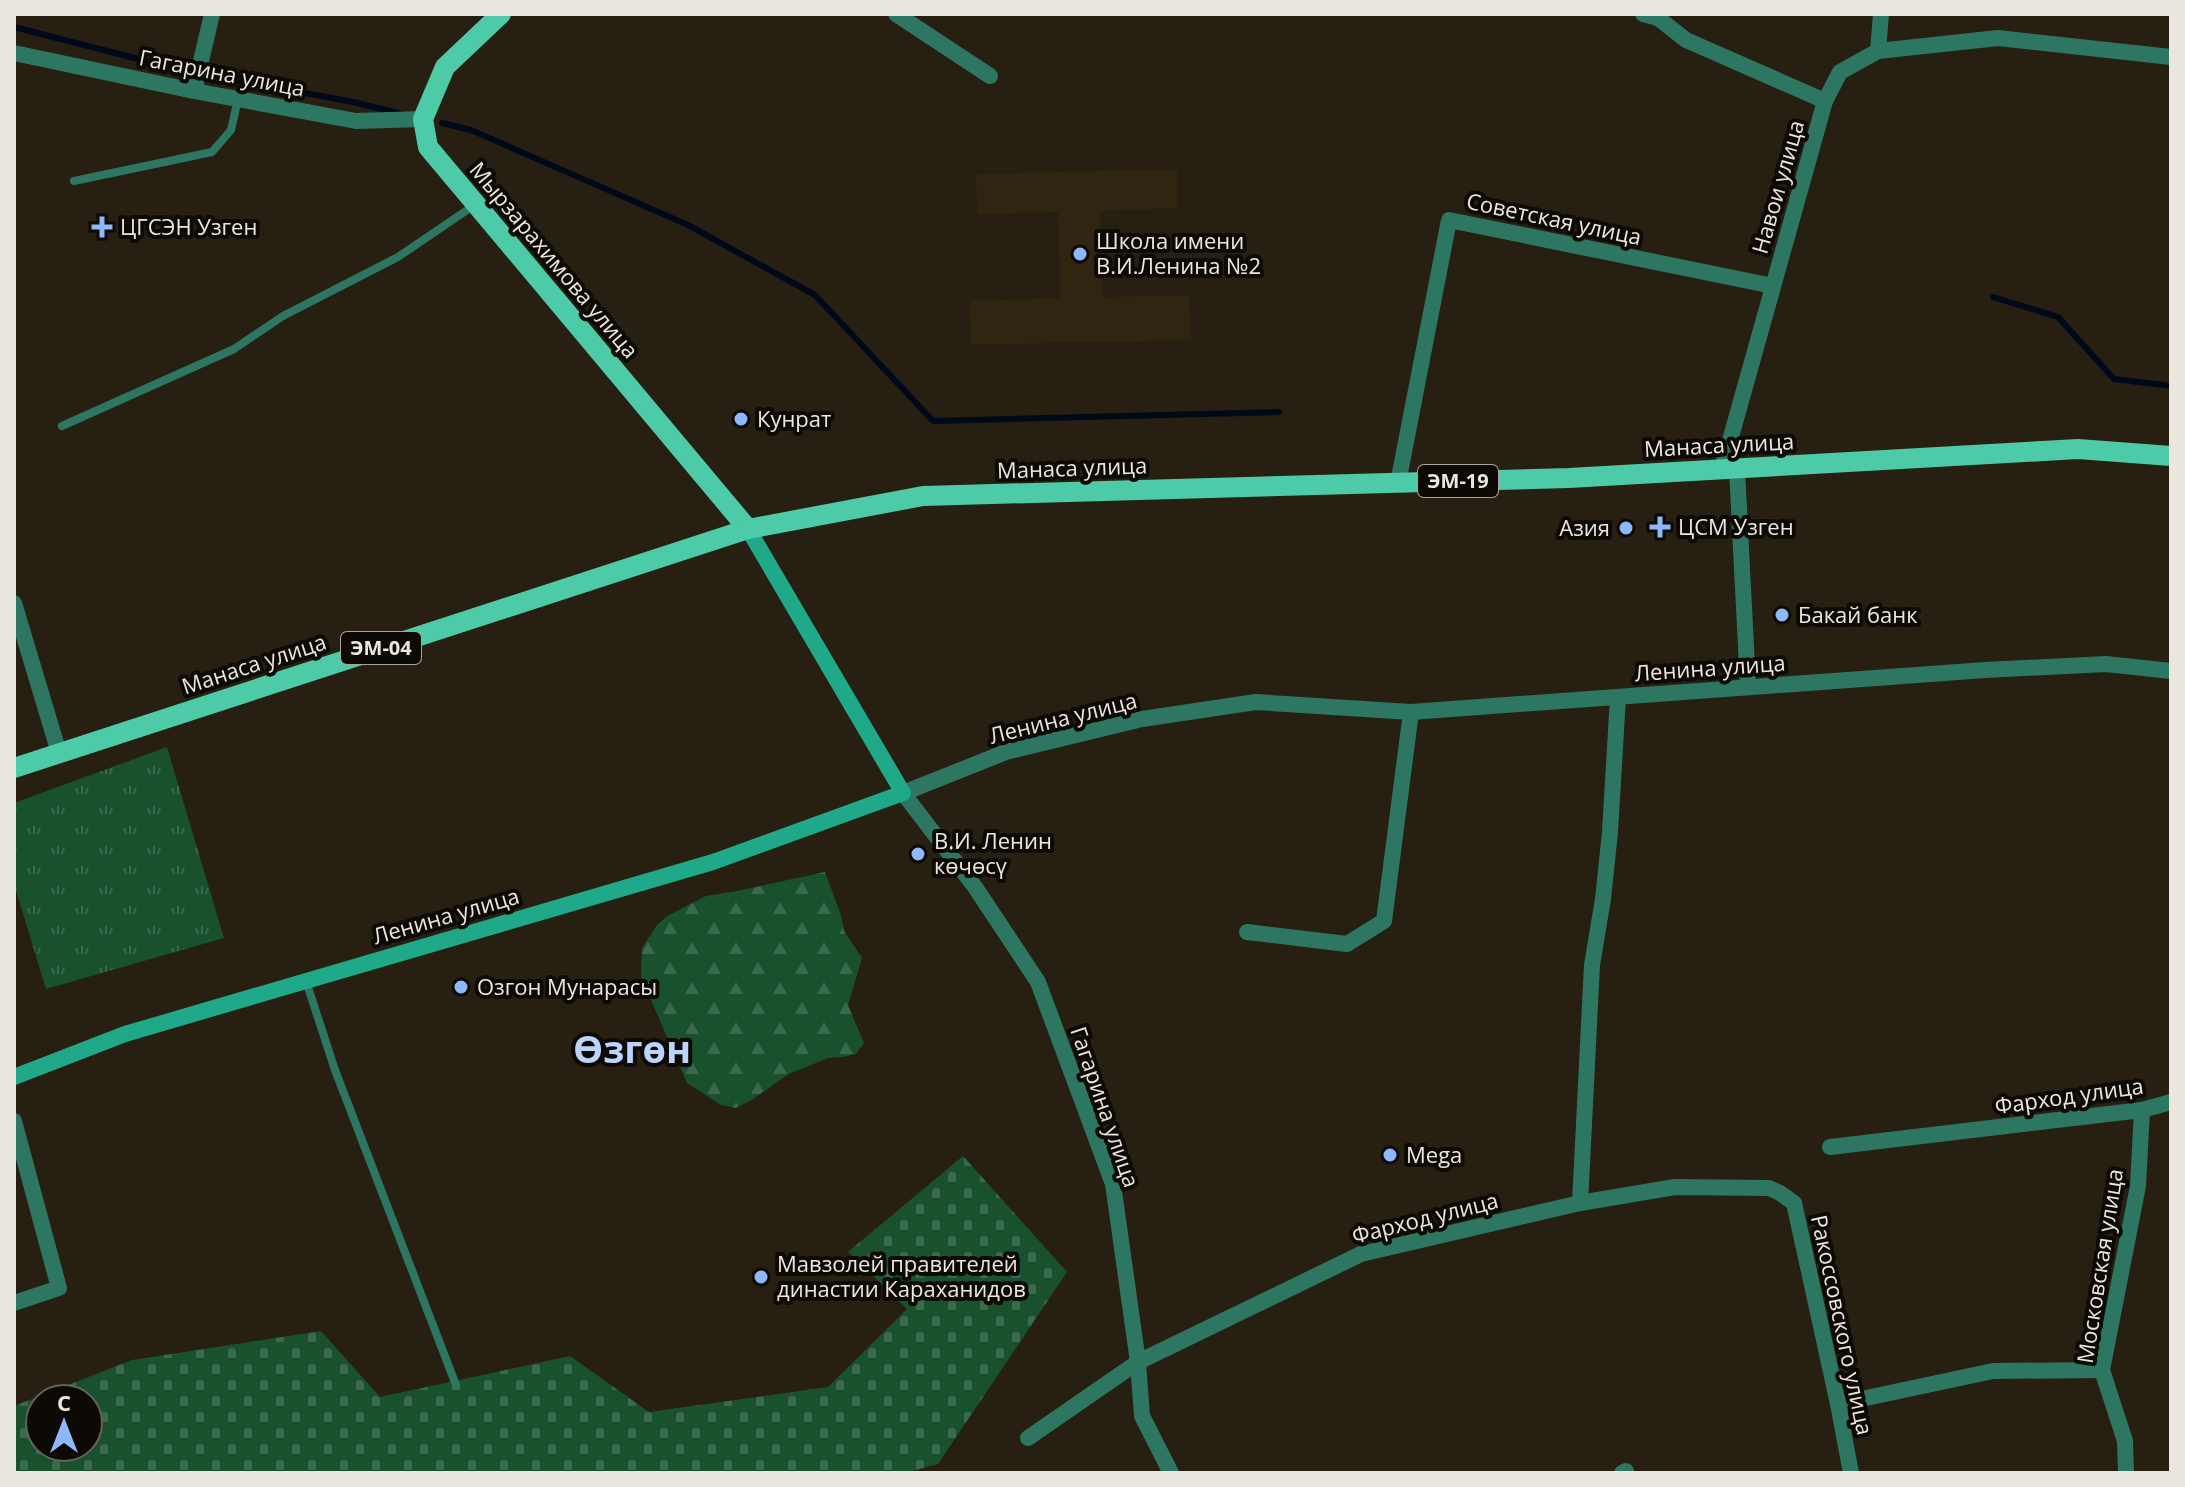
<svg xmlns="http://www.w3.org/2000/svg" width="2185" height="1487" font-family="'Open Sans',sans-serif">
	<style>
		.built { fill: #2f2510 }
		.grass { fill: url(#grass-tufts) }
		.forest { fill: url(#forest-firs) }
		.cemetery { fill: url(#cemetery-stones); fill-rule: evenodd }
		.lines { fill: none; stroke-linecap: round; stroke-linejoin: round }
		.stream { stroke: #00091a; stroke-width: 6 }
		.service { stroke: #2d7762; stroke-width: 8 }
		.minor { stroke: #2d7762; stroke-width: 16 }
		.tertiary { stroke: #2d7762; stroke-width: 16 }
		.secondary { stroke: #1fa988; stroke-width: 16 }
		.primary { stroke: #4dcaa7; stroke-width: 20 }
		.poi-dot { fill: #8db9fc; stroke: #0d0905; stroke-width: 3 }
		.labels { text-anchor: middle; stroke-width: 8; stroke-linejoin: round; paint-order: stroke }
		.shield { fill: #0d0905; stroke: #a9a49d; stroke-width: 2 }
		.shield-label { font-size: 20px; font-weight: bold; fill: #ece7de }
		.street-label { font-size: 22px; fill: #ece7de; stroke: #0d0905 }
		.poi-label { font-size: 22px; fill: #ece7de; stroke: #0d0905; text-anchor: start }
		.town-label { font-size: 38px; font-weight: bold; fill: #bbd4fa; stroke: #0d0905 }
	</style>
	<defs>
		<pattern id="grass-tufts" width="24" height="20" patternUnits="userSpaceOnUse" patternTransform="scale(2)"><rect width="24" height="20" fill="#19502e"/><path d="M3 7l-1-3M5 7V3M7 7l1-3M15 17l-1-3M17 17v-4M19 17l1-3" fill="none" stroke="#3b694c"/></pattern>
		<pattern id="forest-firs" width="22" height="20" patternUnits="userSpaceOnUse" patternTransform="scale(2)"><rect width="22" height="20" fill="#19502e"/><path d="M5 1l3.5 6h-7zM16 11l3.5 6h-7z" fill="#3b694c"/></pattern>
		<pattern id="cemetery-stones" width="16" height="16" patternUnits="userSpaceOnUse" patternTransform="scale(2)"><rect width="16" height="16" fill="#19502e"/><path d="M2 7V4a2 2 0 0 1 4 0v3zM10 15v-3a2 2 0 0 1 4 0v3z" fill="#3b694c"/></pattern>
	</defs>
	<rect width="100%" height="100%" fill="#271f11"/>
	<polygon class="built" points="1177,169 1178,208 1100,211 1102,297 1189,295 1191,340 971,345 970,301 1060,298 1058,212 977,214 976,174"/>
	<polygon class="grass" points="167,747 224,938 46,989 14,884 14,803"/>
	<polygon class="forest" points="825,872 841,915 844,931 862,958 848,1005 864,1043 856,1054 843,1057 828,1058 789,1074 750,1101 735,1108 721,1105 687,1083 641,977 642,948 657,925 667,916 706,896 737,891"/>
	<path class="cemetery" d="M963,1156L1067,1272L938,1464L905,1473H14V1406L132,1360L321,1331L380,1397L570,1356L649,1412L828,1387L907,1309L848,1252ZM40,1399H88V1447H40Z"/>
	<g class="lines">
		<g class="stream">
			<polyline points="14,27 181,70"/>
			<polyline points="213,76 353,102 402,114"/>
			<polyline points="442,123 471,130 688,225 815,295 933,421 1279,412"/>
			<polyline points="1993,297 2058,317 2114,379 2171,386"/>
		</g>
		<g class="service">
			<polyline points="74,181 212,152 231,130 238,99"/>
			<polyline points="62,426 234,349 283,316 398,257 476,204"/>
			<polyline points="306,981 335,1070 456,1385"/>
		</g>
		<g class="minor">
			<polyline points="896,14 990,76"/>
			<polyline points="1643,14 1658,18"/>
			<polyline points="1659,14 1658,18 1686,40 1825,101 1722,469"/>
			<polyline points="1878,51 1881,14"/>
			<polyline points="194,91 212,14"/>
			<polyline points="1825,101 1840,72 1878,51 1998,38 2171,57"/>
			<polyline points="1737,469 1748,687"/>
			<polyline points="1398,483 1449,220 1773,286"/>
			<polyline points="14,603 59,753"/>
			<polyline points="903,793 975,887 1038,982 1113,1184 1138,1362 1142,1416 1171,1473"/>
			<polyline points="1247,932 1347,944 1384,921 1411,712"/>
			<polyline points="14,1121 59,1288 14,1303"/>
			<polyline points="1830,1147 2142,1110 2171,1102"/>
			<polyline points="1580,1203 1592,965 1603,899 1610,832 1618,697"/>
			<polyline points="1838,1404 1993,1371 2102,1370"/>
			<polyline points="1028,1438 1138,1362 1361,1254 1580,1203 1675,1187 1769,1188 1780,1193 1794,1203 1838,1404 1851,1473"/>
			<polyline points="1622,1473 1626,1471"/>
			<polyline points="2126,1473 2125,1441 2102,1370 2138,1186 2142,1110"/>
		</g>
		<g class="tertiary">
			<polyline points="14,53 194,91 356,121 423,119"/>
			<polyline points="903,793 1006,752 1142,719 1256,702 1411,712 1985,670 2106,664 2171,671"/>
		</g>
		<polyline class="secondary" points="14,1077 125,1034 713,862 903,793 748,529"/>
		<g class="primary">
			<polyline points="501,14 445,67 423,119 428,147 748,529"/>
			<polyline points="14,768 748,529 923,496 1569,478 2078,449 2171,456"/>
		</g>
	</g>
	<g class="poi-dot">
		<path d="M98 215h8v8h8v8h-8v8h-8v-8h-8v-8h8z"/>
		<circle cx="1080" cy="254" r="8"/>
		<circle cx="741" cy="419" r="8"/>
		<path d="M1656 515h8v8h8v8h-8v8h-8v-8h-8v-8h8z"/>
		<circle cx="1626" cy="528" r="8"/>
		<circle cx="1782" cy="615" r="8"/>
		<circle cx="918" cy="854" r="8"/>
		<circle cx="461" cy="987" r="8"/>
		<circle cx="1390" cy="1155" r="8"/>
		<circle cx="761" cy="1277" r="8"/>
	</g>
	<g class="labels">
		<g class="shield">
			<rect x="1418" y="465" width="80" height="32" rx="6"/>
			<rect x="341" y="632" width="80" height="32" rx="6"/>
		</g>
		<g class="shield-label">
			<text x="1458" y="488">ЭМ-19</text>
			<text x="381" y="655">ЭМ-04</text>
		</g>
		<g class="street-label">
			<text transform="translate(222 73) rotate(11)" y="8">Гагарина улица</text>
			<text transform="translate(1778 187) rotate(-74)" y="8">Навои улица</text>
			<text transform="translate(1554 219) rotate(12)" y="8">Советская улица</text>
			<text transform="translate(554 260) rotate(50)" y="8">Мырзарахимова улица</text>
			<text transform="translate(1719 445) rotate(-3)" y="8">Манаса улица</text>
			<text transform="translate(1072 468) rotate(-2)" y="8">Манаса улица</text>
			<text transform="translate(254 664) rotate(-18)" y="8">Манаса улица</text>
			<text transform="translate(1710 668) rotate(-4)" y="8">Ленина улица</text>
			<text transform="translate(1063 718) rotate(-14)" y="8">Ленина улица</text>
			<text transform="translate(446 916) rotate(-16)" y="8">Ленина улица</text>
			<text transform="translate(2069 1096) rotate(-8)" y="8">Фарход улица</text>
			<text transform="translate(1105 1107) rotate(71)" y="8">Гагарина улица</text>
			<text transform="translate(1425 1218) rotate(-14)" y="8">Фарход улица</text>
			<text transform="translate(2100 1266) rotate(-81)" y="8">Московская улица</text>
			<text transform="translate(1842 1325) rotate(78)" y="8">Ракоссовского улица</text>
		</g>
		<g class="poi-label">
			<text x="120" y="235">ЦГСЭН Узген</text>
			<text x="1096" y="249">Школа имени<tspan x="1096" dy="25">В.И.Ленина №2</tspan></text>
			<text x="757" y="427">Кунрат</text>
			<text x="1678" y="535">ЦСМ Узген</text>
			<text x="1610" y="536" text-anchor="end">Азия</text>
			<text x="1798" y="623">Бакай банк</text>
			<text x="934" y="849">В.И. Ленин<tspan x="934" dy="25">көчөсү</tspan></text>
			<text x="477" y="995">Озгон Мунарасы</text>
			<text x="1406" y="1163">Mega</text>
			<text x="777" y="1272">Мавзолей правителей<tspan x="777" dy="25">династии Караханидов</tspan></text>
		</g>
		<g class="town-label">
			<text x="632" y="1063">Өзгөн</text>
		</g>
	</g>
	<rect width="2185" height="1487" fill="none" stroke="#ece7de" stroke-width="32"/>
	<g transform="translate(64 1423)"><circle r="38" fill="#0d0905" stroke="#66625c" stroke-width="2"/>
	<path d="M0-6L14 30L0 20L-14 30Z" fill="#8db9fc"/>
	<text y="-12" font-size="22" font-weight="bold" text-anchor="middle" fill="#ece7de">С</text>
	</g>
</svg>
